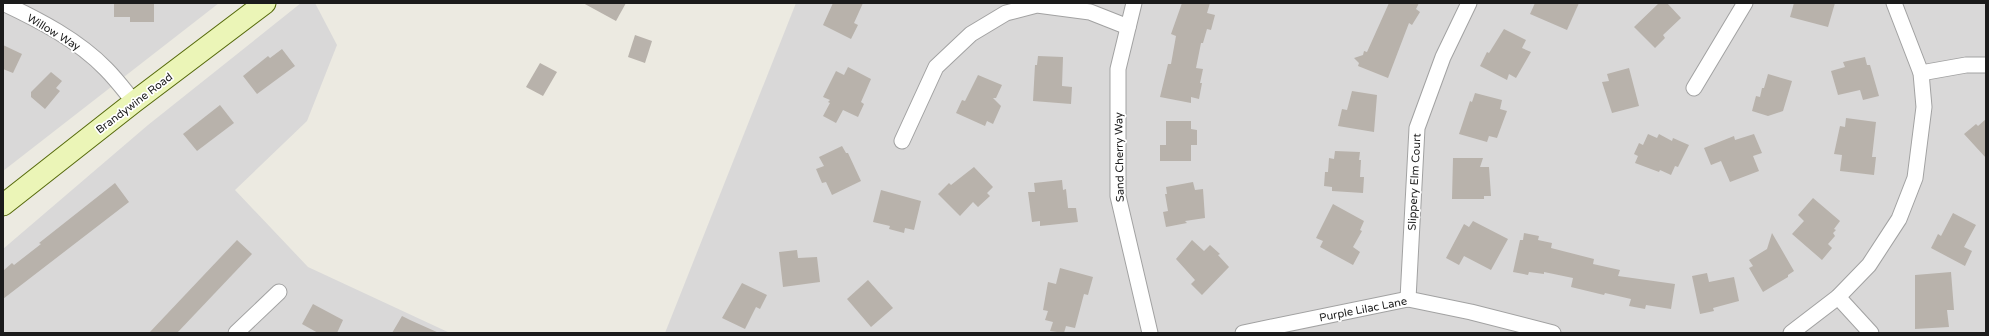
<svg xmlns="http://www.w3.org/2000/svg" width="1989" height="336" font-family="'Varela Round',sans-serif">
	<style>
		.residential { fill: #d9d8d8 }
		.building { fill: #b8b2ab }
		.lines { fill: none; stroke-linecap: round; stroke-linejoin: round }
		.minor-casing { stroke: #a2a2a2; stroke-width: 17 }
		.secondary-casing { stroke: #566a0b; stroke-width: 23 }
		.minor { stroke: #fff; stroke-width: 15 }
		.secondary { stroke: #ebf5b7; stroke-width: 21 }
		.labels { text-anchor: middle; stroke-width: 3.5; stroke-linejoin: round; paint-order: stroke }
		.street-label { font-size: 11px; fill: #1b1b1b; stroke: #fff }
	</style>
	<rect width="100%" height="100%" fill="#eceae1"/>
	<g class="residential">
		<polygon points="3,3 219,3 3,171"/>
		<polygon points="301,3 315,3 337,45 307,121 235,190 308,267 450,333 3,333 3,249 148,125"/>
		<polygon points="796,3 1986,3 1986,333 665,333"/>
	</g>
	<g class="building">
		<polygon points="114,3 154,3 154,22 130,22 130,17 114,17"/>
		<polygon points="583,3 626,3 616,21"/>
		<polygon points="833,3 863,3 854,23 858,25 851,39 823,25"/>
		<polygon points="1182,3 1210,3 1207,13 1215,15 1211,30 1207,29 1203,43 1201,43 1196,68 1203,69 1200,83 1202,83 1199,99 1191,97 1191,103 1160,97 1168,64 1171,64 1176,36 1171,34"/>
		<polygon points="1389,3 1419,3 1416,9 1420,12 1412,25 1409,23 1388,78 1358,66 1359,63 1354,58 1363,55 1364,51 1367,52"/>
		<polygon points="1535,3 1579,3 1567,30 1530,14"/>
		<polygon points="1659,3 1667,3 1681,18 1663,35 1665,38 1655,48 1634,27"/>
		<polygon points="1794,3 1835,3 1828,27 1790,17"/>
		<polygon points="1504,29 1526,40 1522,48 1531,52 1516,78 1509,74 1507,80 1480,66 1487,52 1489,53"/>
		<polygon points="635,35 652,41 645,63 628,57"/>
		<polygon points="3,45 22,54 13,73 3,69"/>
		<polygon points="282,49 295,66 257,94 243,76 268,56 270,58"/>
		<polygon points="1038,56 1063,57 1062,86 1072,87 1071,104 1033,101 1035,65 1037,65"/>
		<polygon points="1865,57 1867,65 1870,65 1879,96 1863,100 1860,90 1838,95 1831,71 1845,67 1843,62"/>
		<polygon points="540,63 557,72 543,96 526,87"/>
		<polygon points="848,67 871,79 861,102 864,104 858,117 843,110 836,123 823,116 830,103 828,102 830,100 823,97 836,71 844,75"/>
		<polygon points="1629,68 1639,106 1612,113 1602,82 1609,81 1607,74"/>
		<polygon points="51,72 62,81 56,88 60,91 45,109 31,97 31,92"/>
		<polygon points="1768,74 1792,81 1783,111 1768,116 1752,111 1756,96 1760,97 1762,88 1764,88"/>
		<polygon points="978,75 1002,85 996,98 993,98 1001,106 993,124 987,121 985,126 956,113 962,100 965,101"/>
		<polygon points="1352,91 1377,95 1374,132 1338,126 1342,109 1347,110"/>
		<polygon points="1475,93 1502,100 1500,109 1507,111 1497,138 1489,136 1487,142 1459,134 1470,101 1472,102"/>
		<polygon points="220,105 234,123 197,151 183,134"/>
		<polygon points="1846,118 1876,122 1872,157 1876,157 1874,175 1840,171 1842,155 1834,154 1840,126 1845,127"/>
		<polygon points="1986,119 1986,158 1964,134 1976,124 1978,126"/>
		<polygon points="1166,121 1191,121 1191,129 1197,130 1197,145 1191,145 1191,161 1160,161 1160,145 1166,145"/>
		<polygon points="1648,134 1657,138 1659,134 1672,141 1673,138 1689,145 1678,167 1675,166 1671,175 1660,170 1659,172 1635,163 1638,156 1634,154 1639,143 1643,145"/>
		<polygon points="1754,134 1762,153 1753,156 1759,171 1730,182 1721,161 1711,165 1704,148 1734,136 1735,140"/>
		<polygon points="842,146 846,153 848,153 861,181 832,195 826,182 822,183 816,169 824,166 819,157"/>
		<polygon points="1335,151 1360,152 1359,160 1361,160 1360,177 1364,177 1363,193 1332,191 1332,187 1324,186 1325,172 1328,172 1329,158 1334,159"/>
		<polygon points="1453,158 1483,158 1480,167 1489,167 1491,196 1484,196 1484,199 1452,199"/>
		<polygon points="974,167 993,187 987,193 990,196 978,207 973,202 960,216 938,194 949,183 951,185"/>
		<polygon points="1062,180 1063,190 1066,189 1068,208 1076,208 1078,222 1040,226 1040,221 1032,222 1028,192 1035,192 1034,183"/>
		<polygon points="1193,182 1195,190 1203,189 1205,218 1185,221 1187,223 1166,227 1163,212 1168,211 1165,194 1167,194 1166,187"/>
		<polygon points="115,183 129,202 3,299 3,271 12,263 14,265 41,244 39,243"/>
		<polygon points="881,190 921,201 914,230 905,228 904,233 889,229 890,226 873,222"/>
		<polygon points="1813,198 1840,221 1834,229 1836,230 1833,233 1835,236 1828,244 1832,248 1822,260 1792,234 1804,221 1798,215"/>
		<polygon points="1333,204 1364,221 1360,230 1362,231 1353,247 1360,252 1353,265 1320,247 1323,241 1316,238"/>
		<polygon points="1953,213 1976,225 1964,247 1972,251 1965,266 1931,248 1938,234 1941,236"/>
		<polygon points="1473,221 1508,239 1491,270 1464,256 1459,265 1446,258 1464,224 1469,227"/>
		<polygon points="1524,233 1539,236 1538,240 1552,243 1551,248 1594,259 1593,264 1620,270 1618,276 1675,284 1671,309 1646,305 1645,309 1629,306 1631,299 1605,293 1604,295 1571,287 1573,278 1544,272 1544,274 1529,272 1528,275 1513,272 1520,240 1523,240"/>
		<polygon points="1772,233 1794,271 1788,275 1788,277 1763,292 1749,268 1753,266 1749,260 1767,249"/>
		<polygon points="237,240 252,254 177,333 149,333"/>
		<polygon points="1192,240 1204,251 1210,245 1220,254 1218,255 1229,267 1202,295 1191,284 1195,280 1176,259"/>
		<polygon points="797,250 798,258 817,257 820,282 783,287 779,252"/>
		<polygon points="1060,268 1093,277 1088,295 1084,294 1075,328 1066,326 1064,333 1050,331 1053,322 1045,320 1048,311 1043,310 1048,282 1056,284"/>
		<polygon points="1951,272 1954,310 1947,310 1949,327 1915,329 1915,275"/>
		<polygon points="1707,273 1709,282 1734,277 1739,301 1713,308 1714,311 1700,314 1692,276"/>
		<polygon points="868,280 893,308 871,327 847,299"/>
		<polygon points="742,283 767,295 760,309 756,307 745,329 722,318"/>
		<polygon points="313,304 343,320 337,333 318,333 302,324"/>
		<polygon points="402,316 410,320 439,333 392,333"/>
	</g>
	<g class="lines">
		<g class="minor-casing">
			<g id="minor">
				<path d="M3,3C39,20 78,40 106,69C116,79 125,91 134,102"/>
				<polyline points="1134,3 1118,69 1118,196 1150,333"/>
				<polyline points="1921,73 1966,65 1986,65"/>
				<polyline points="1694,88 1745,3"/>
				<polyline points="902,141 936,67 971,34 1006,13 1037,5 1090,12 1128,27"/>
				<polyline points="1838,297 1871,333"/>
				<polyline points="1408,299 1417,128 1443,57 1469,3"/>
				<polyline points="236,333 279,292"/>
				<polyline points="1243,333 1408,299 1471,312 1553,333"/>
				<polyline points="1791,333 1838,297 1869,265 1899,219 1915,178 1924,107 1921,73 1894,3"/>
			</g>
		</g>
		<g class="secondary-casing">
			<polyline id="secondary" points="3,205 134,102 265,3"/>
		</g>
		<use href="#minor" class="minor"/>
		<use href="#secondary" class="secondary"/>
	</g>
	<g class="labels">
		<g class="street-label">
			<text transform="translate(54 32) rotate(31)" y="4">Willow Way</text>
			<text transform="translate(134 103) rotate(-37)" y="4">Brandywine Road</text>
			<text transform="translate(1119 157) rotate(-91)" y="4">Sand Cherry Way</text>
			<text transform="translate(1414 182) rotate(-87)" y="4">Slippery Elm Court</text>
			<text transform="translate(1363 309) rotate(-11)" y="4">Purple Lilac Lane</text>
		</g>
	</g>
	<rect width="1989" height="336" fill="none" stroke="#1b1b1b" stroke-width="8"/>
</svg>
